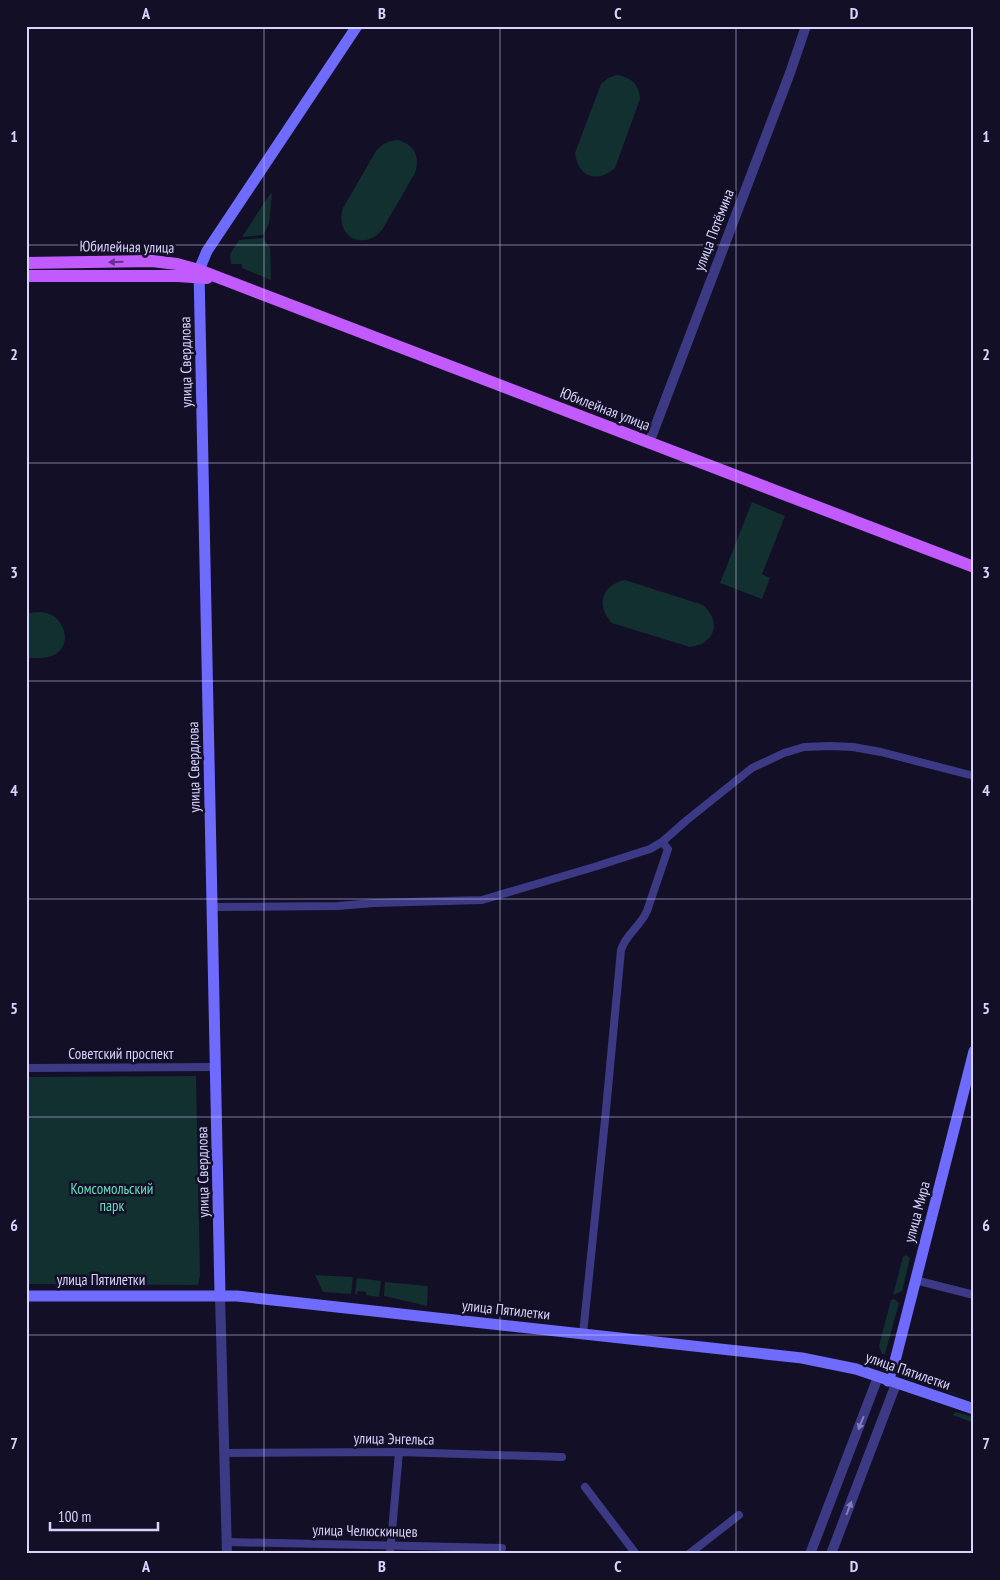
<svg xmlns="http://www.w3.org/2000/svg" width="1000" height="1580" font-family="'PT Sans Narrow',sans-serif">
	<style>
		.green { fill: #12302f }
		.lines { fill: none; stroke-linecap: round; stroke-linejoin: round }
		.minor { stroke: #3d3a85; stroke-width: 8 }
		.tertiary { stroke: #3d3a85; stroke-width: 10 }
		.secondary { stroke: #6f6bff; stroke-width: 11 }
		.primary { stroke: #c25bff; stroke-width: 12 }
		.oneway { fill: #623188 }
		.oneway2 { fill: #837fbc }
		.grid { fill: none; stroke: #d9d4ff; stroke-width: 1; stroke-opacity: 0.55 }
		.labels { text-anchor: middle; stroke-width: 5; stroke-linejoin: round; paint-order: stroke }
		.street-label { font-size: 15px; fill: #d9d4ff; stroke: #130f26 }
		.park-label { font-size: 15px; fill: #5fe0c0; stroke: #130f26 }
		.neatline { fill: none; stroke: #d9d4ff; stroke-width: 2 }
		.grid-label { font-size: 16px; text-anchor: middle; font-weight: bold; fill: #d9d4ff }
	</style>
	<rect width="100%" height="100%" fill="#130f26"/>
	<g class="green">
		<path d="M617,75C632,78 639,84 640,99L615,168C597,184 578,177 575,153L601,84L608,78Z"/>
		<path d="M398,140C415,145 420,157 415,173L382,230C363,252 334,236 343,208L376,151C383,143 388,141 398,140Z"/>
		<polygon points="270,194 272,194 269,224 263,235 242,237"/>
		<polygon points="263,238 270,247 271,280 242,268 242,264 231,264 230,254 239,240"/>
		<polygon points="752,502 785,516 762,574 770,578 762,599 720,583"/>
		<path d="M625,580L703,605C722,622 715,644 690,647L612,623C595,605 602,585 625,580Z"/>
		<path d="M26,613C32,613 40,611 46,613C65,617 73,646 54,655C45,659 36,658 26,658Z"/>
		<polygon points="196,1076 200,1275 198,1285 26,1284 26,1077"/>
		<polygon points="906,1255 910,1258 902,1291 893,1295 903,1257"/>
		<polygon points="315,1275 353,1277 351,1294 323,1292"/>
		<polygon points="357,1278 381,1281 379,1297 366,1295 366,1292 358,1291 357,1294 355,1294"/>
		<polygon points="385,1282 428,1286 427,1306 384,1296"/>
		<polygon points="894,1299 899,1303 885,1354 882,1354 879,1346 891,1300"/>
		<polygon points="911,1368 930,1375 928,1384 974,1400 908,1379"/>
		<polygon points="955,1412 974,1417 974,1423 953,1415"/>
	</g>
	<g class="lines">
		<g class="minor">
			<polyline points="212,907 338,906 374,903 482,900 594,867 650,849 662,842 687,820 752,768 784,753 804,747 830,746 853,747 881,752 974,776"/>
			<polyline points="26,1068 216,1067"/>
			<polyline points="915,1280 974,1295"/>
			<path d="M583,1334L605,1120L621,950C626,934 640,927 647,911L668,849L662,842"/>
			<polyline points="224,1453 399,1452 562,1457"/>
			<polyline points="585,1487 636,1554"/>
			<polyline points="227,1542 502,1548"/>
			<polyline points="390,1554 399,1452"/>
			<polyline points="689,1554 739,1515"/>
		</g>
		<g class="tertiary">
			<polyline points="649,443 790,73 806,26"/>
			<polyline points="220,1295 227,1554"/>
			<polyline points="810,1554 878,1377"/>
			<polyline points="831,1554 896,1384"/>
		</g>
		<g class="secondary">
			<polyline points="220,1295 199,270 207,251 357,26"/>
			<polyline points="26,1296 237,1296 802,1358 856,1369 974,1409"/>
			<polyline points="888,1381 895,1361 974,1051"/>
		</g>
		<g class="primary">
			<polyline points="26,263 152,261 177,264 199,270 974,567"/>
			<polyline points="26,276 178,276 207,278"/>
		</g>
	</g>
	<defs><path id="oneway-solid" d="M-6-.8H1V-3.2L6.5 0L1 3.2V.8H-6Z" transform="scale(1.25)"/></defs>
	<use class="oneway" href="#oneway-solid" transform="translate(116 262) rotate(179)"/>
	<g class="oneway2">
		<use href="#oneway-solid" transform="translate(861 1423) rotate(112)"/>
		<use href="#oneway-solid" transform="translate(849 1508) rotate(-69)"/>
	</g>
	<path class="grid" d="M264,26V1554M500,26V1554M736,26V1554M26,245H974M26,463H974M26,681H974M26,899H974M26,1117H974M26,1335H974"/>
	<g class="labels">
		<g class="street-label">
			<text transform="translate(714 230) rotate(-69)" y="5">улица Потёмина</text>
			<text transform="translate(127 247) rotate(1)" y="5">Юбилейная улица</text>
			<text transform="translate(186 362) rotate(-91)" y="5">улица Свердлова</text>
			<text transform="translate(605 409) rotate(21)" y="5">Юбилейная улица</text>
			<text transform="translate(194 767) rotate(-91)" y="5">улица Свердлова</text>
			<text x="121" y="1059">Советский проспект</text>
			<text transform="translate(203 1172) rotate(-91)" y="5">улица Свердлова</text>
			<text transform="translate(917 1212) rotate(-75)" y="5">улица Мира</text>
			<text x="101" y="1285">улица Пятилетки</text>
			<text transform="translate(506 1310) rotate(6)" y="5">улица Пятилетки</text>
			<text transform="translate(908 1371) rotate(19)" y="5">улица Пятилетки</text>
			<text transform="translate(394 1439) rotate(1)" y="5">улица Энгельса</text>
			<text transform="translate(365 1531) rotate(1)" y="5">улица Челюскинцев</text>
		</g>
		<g class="park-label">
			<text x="112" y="1194">Комсомольский<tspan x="112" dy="17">парк</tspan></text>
		</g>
	</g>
	<rect width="1000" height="1580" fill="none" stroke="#130f26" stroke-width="55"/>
	<path d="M50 1522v8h108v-8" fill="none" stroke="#d9d4ff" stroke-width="2.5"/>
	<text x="58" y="1522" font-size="15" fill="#d9d4ff" stroke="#130f26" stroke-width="4" paint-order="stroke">100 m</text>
	<rect x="28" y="28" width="944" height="1524" class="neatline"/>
	<g class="grid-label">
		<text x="146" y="19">A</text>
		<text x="382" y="19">B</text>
		<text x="618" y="19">C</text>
		<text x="854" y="19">D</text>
		<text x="14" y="142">1</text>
		<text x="986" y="142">1</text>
		<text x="14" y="360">2</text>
		<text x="986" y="360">2</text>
		<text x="14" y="578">3</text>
		<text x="986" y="578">3</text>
		<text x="14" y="796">4</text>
		<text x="986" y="796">4</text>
		<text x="14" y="1014">5</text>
		<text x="986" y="1014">5</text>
		<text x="14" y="1231">6</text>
		<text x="986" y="1231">6</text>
		<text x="14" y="1449">7</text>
		<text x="986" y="1449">7</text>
		<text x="146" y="1572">A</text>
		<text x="382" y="1572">B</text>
		<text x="618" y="1572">C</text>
		<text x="854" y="1572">D</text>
	</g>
</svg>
